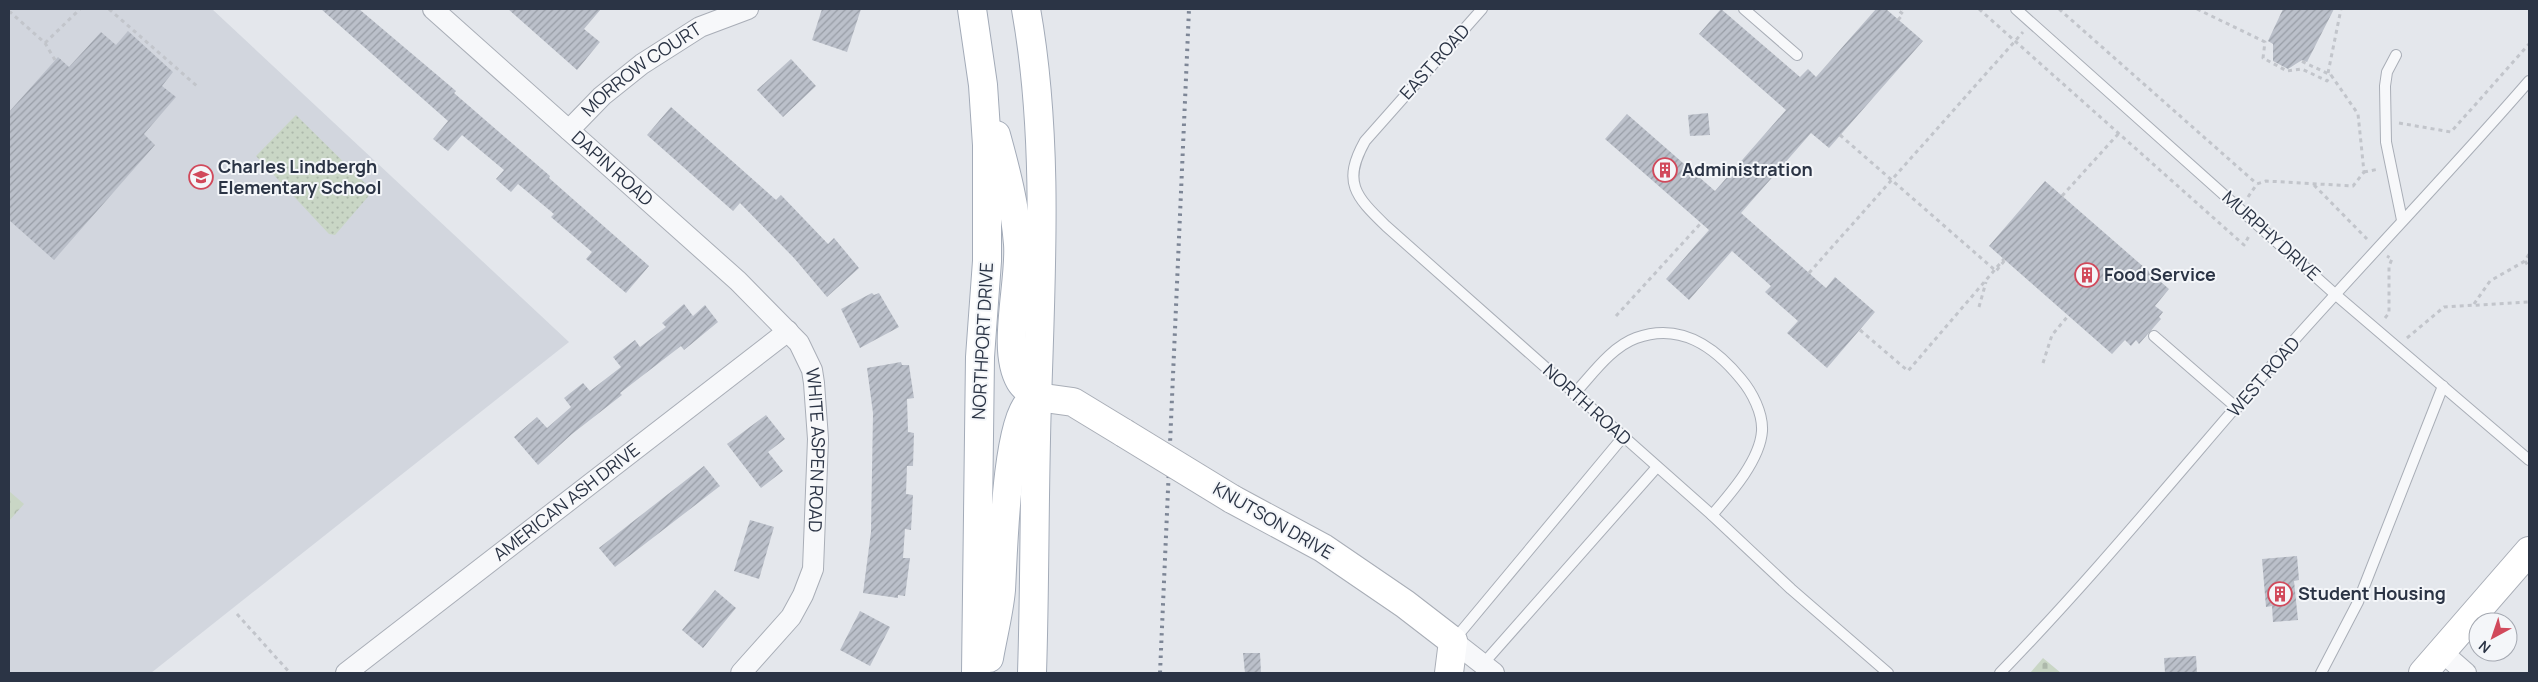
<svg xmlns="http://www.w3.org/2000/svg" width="2538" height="682" font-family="Manrope,sans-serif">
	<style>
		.built { fill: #d2d6de }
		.cemetery { fill: url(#cemetery-stones) }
		.park { fill: url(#park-crowns) }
		.garden { fill: url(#garden-dots) }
		.building { fill: url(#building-hatch) }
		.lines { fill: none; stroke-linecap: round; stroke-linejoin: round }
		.lane-casing { stroke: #a9aeb7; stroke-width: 12 }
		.street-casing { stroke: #a9aeb7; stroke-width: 22 }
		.secondary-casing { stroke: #a9aeb7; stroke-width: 30 }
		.primary-casing { stroke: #a3abb8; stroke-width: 30 }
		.path { stroke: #c2c5cb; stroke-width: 3; stroke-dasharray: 4 4; stroke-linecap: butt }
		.lane { stroke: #f7f8fa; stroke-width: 10 }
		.street { stroke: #f7f8fa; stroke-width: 20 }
		.secondary { stroke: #fff; stroke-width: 28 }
		.primary { stroke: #fff; stroke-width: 28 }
		.rail { stroke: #7d8696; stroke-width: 4; stroke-dasharray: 2.5 5; stroke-linecap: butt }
		.secondary-bridge-casing { stroke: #a9aeb7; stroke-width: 30; stroke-linecap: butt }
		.path-bridge { stroke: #c2c5cb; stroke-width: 3; stroke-dasharray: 4 4; stroke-linecap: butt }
		.secondary-bridge { stroke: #fff; stroke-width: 28 }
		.labels { text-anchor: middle; stroke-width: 4; stroke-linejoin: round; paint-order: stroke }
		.street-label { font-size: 18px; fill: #2b3445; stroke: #f4f6f9 }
		.poi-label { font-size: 18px; font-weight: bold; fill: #2b3445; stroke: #f4f6f9; text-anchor: start }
	</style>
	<defs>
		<pattern id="cemetery-stones" width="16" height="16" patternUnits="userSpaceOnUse" patternTransform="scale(1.25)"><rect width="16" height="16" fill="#c9d6c5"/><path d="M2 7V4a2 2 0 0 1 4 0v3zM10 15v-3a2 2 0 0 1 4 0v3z" fill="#adb8ab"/></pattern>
		<pattern id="park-crowns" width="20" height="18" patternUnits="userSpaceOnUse" patternTransform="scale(1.25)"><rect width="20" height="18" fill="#c9d6c5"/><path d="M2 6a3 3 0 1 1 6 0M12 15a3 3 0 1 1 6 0" fill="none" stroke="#adb8ab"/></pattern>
		<pattern id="garden-dots" width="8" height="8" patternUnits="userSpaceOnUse" patternTransform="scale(1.25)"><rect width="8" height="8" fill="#c9d6c5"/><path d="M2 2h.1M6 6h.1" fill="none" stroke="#adb8ab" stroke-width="1.8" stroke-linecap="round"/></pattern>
		<pattern id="building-hatch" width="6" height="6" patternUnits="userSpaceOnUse" patternTransform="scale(1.25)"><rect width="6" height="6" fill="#bbc0ca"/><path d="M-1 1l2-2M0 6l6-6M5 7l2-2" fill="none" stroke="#989da6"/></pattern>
	</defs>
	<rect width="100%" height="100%" fill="#e4e7ec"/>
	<polygon class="built" points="12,9 212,9 569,342 151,673 9,673 9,13"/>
	<polygon class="cemetery" points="2043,658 2061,673 2030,673"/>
	<polygon class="park" points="9,491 24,504 9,521"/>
	<polygon class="garden" points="296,115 373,191 335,235 329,234 256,156"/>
	<g class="building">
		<polygon points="321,9 359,9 456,91 454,93 550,176 549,178 649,266 626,293 586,259 592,252 551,217 554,214 518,184 511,192 496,179 504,170 462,135 448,151 433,139 448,121"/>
		<polygon points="508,9 601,9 584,29 600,42 577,70"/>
		<polygon points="822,9 861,9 847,52 812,40"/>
		<polygon points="1721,9 1800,77 1808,69 1816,77 1876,9 1886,9 1923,41 1829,148 1811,133 1741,213 1826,288 1835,277 1875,312 1827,368 1787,333 1798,321 1765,292 1771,286 1732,251 1689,300 1666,279 1709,230 1605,139 1627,114 1715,191 1786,110 1699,34"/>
		<polygon points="2283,9 2334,9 2307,62 2302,60 2288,69 2273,61 2273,44 2268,41"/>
		<polygon points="128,31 173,72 162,86 176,97 144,134 155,145 54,260 9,220 9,112 58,57 69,67 101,32 116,45"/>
		<polygon points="791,59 816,86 783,117 757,90"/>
		<polygon points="671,107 776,200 781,195 828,244 834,238 859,268 827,297 794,258 740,203 733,211 647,135"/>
		<polygon points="1708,113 1710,135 1690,136 1688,115"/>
		<polygon points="2045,181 2169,289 2155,306 2163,312 2159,317 2161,319 2139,344 2136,340 2131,346 2125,340 2112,354 1989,246"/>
		<polygon points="872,293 874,295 879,293 899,327 860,348 841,309"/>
		<polygon points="684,304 693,316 705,305 718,322 684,350 681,346 620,393 622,395 572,434 538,465 514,437 537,417 547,428 571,407 564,398 583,383 590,391 621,367 613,357 635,340 640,347 666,327 662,323"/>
		<polygon points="901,362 902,365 909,365 914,398 907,399 908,432 914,433 913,466 907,466 906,494 913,495 911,530 905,529 903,558 910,558 905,596 898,595 898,598 863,593 871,532 872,471 873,413 867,368"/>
		<polygon points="766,415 785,439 768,452 783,471 761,488 727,444"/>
		<polygon points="704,466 720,486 615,567 599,548"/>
		<polygon points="750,520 774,527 759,579 734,571"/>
		<polygon points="2297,556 2299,580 2294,581 2298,620 2273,622 2272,606 2266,607 2262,559"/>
		<polygon points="715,590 736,608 703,648 682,630"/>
		<polygon points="860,611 890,627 870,666 840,650"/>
		<polygon points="1243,653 1260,653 1261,673 1245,673"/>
		<polygon points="2196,656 2197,673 2165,673 2164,658"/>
	</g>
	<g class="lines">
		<g class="lane-casing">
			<g id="lane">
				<path d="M1482,9L1365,141C1342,182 1355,196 1386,226L1712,515L1791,589L1888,673"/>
				<polyline points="1744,9 1797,55"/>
				<polyline points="2016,9 2336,295 2529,460"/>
				<polyline points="2396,55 2387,72 2385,86 2386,142 2402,220"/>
				<polyline points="2154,336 2237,408"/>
				<path d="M1574,394C1591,376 1611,347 1636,338C1680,322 1714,346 1741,379C1752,392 1763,413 1762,431C1760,460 1731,493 1712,515"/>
				<polyline points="1454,640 1623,437"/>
				<polyline points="1483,664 1657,467"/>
				<path d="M2000,673C2101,569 2192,456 2288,347C2367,258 2451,171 2529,81"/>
				<polyline points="2321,673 2358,602 2443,386"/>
			</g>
		</g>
		<g class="street-casing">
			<g id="street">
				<path id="s1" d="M433,9L738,281L799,343L812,370L814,383L818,439L813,569L803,595L791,617L741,673"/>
				<path id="s2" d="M569,130L602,96L642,64L700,27L748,9"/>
				<polyline points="1453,641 1494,673"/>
				<polyline points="2442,652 2466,673"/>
				<path id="s3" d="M346,673L788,331"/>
			</g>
		</g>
		<g class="secondary-casing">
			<g id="secondary">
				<polyline points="1037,397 1073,402 1124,433"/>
				<polyline points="1232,499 1323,548 1405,604 1453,641 1449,673"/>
				<polyline points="2423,673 2529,551"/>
			</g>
		</g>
		<g class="primary-casing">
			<g id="primary">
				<polyline points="972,9 983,85 987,145 987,261 980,357 976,673"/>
				<path d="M1026,9C1049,138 1041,271 1037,401C1034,492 1035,583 1032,673"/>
				<path d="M996,135C1006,171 1015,206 1018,244C1021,282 1001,349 1020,381C1024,388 1031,392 1037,397"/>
				<path d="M989,658C993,635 999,612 1001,590C1003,557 1006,415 1032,400"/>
			</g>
		</g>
		<g class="path">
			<polyline points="109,9 198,87"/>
			<polyline points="1979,9 2244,245 2249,236"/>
			<polyline points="2059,9 2257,184"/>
			<polyline points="2197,9 2265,42 2263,58 2287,71 2302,69 2327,81 2331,75"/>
			<polyline points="9,11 45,43 55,60"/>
			<polyline points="1898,20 1903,14 1899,11 1902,9"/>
			<polyline points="45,43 80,9"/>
			<polyline points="2328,73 2341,9"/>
			<polyline points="2399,123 2451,132 2529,44"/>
			<polyline points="2364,172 2379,169"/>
			<polyline points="2314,185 2367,239"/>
			<polyline points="2062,196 2119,133"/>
			<polyline points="2248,197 2257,184 2266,181 2353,186 2364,172 2358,114 2331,75 2301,61"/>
			<polyline points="2525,261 2529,267"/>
			<polyline points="1809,273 2023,32"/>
			<polyline points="2474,304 2490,281 2525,261 2529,254"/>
			<polyline points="1979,307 1986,282"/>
			<polyline points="1616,316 1701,223"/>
			<polyline points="2385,318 2389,313 2389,266 2392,259 2387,256"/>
			<polyline points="1860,330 1908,371 2004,259"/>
			<polyline points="2407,338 2444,307 2529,302"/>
			<polyline points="2043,363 2052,335 2068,316"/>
			<polyline points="237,614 290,673"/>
		</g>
		<use href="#lane" class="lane"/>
		<use href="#street" class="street"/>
		<use href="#secondary" class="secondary"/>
		<use href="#primary" class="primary"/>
		<polyline class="rail" points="1160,673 1189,9"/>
		<g class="secondary-bridge-casing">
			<polyline id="secondary-bridge" points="1124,433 1232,499"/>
		</g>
		<polyline class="path-bridge" points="1840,135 1996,271 2005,260"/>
		<use href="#secondary-bridge" class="secondary-bridge"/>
	</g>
	<defs>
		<g id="building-ring" transform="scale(1.25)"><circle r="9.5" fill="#f4f6f9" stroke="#d1495b" stroke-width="1.5"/><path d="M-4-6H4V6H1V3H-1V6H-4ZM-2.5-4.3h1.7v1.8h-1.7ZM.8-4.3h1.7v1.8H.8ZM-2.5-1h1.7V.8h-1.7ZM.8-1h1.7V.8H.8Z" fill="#d1495b"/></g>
		<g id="school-ring" transform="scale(1.25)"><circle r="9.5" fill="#f4f6f9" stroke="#d1495b" stroke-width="1.5"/><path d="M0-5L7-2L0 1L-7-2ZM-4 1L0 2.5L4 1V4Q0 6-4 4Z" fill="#d1495b"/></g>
	</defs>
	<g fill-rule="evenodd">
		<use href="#building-ring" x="1665" y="170"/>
		<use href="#school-ring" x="201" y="177"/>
		<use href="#building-ring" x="2087" y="275"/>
		<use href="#building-ring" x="2280" y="594"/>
	</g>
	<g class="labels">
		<g class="street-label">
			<text transform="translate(1435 62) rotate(-48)" y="6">EAST ROAD</text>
			<text dy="6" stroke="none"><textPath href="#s2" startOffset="95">MORROW COURT</textPath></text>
			<text dy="6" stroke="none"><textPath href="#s1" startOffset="240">DAPIN ROAD</textPath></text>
			<text transform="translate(2271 236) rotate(42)" y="6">MURPHY DRIVE</text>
			<text transform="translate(983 341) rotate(-87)" y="6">NORTHPORT DRIVE</text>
			<text transform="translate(2264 377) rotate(-49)" y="6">WEST ROAD</text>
			<text transform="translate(1587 405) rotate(42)" y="6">NORTH ROAD</text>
			<text dy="6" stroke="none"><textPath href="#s1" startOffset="606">WHITE ASPEN ROAD</textPath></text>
			<text dy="6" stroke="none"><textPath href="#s3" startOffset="279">AMERICAN ASH DRIVE</textPath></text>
			<text transform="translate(1273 521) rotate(30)" y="6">KNUTSON DRIVE</text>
		</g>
		<g class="poi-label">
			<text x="218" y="173">Charles Lindbergh<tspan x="218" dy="21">Elementary School</tspan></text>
			<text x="1682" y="176">Administration</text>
			<text x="2104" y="281">Food Service</text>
			<text x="2298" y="600">Student Housing</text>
		</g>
	</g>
	<rect width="2538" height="682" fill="none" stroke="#2b3445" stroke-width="20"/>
	<g transform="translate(2493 637) rotate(220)"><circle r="24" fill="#f4f6f9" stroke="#a4a8b1"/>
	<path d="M0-4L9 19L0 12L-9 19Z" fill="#d1495b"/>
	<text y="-8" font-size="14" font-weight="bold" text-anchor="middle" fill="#2b3445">N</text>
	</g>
</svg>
